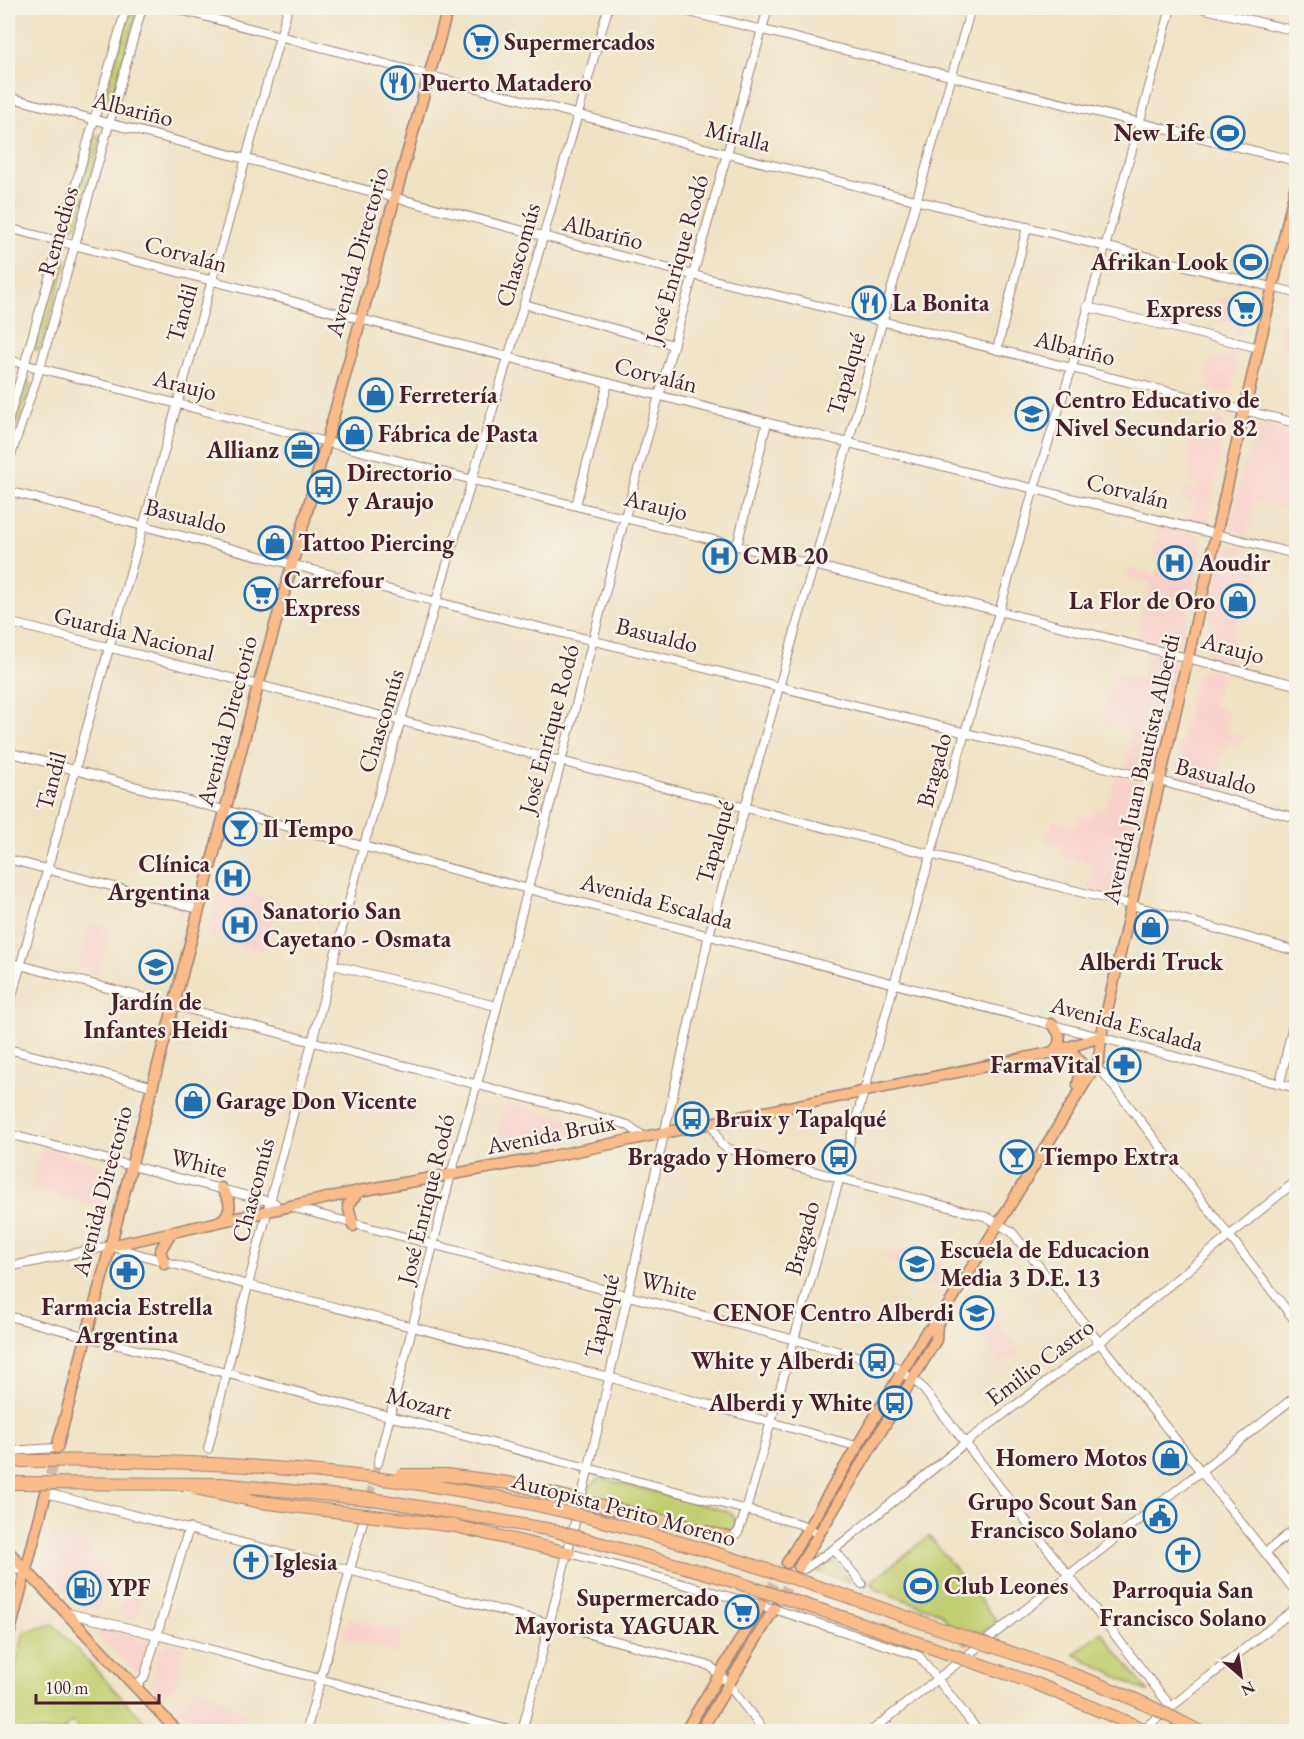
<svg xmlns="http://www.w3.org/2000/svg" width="1304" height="1739" font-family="'EB Garamond',serif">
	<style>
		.built { fill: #f7d0cb }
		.green { fill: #c2cf71; stroke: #86774e; stroke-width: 1.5 }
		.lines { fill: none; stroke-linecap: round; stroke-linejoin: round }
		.minor-tunnel { stroke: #cebaa5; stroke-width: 8; stroke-dasharray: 8 4; stroke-linecap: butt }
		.major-tunnel { stroke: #cebaa5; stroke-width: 10; stroke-dasharray: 10 5; stroke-linecap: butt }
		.minor-casing { stroke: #9c8077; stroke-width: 10 }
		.major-casing { stroke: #9c8077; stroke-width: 13 }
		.highway-casing { stroke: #9c8077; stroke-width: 14 }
		.minor { stroke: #fff; stroke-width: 8 }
		.major { stroke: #f9bc8a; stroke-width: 10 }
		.highway { stroke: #f9bc8a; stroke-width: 12 }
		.highway-bridge-casing { stroke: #9c8077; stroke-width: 14; stroke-linecap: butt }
		.highway-bridge { stroke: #f9bc8a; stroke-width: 12 }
		.labels { text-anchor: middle; stroke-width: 5; stroke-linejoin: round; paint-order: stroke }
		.poi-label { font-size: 24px; font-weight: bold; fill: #4a1f2b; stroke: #f7f3e8; text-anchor: start }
		.street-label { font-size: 24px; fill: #4a1f2b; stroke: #f7f3e8 }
	</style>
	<rect width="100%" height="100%" fill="#f7f3e8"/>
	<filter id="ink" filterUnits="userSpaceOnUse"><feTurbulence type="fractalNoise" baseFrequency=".0167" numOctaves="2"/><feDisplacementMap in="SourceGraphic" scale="12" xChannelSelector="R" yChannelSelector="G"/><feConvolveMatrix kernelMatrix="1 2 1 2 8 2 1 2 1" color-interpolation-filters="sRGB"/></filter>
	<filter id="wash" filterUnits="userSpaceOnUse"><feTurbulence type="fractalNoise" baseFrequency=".008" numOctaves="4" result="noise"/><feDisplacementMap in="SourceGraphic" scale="24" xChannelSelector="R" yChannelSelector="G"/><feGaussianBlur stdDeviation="1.35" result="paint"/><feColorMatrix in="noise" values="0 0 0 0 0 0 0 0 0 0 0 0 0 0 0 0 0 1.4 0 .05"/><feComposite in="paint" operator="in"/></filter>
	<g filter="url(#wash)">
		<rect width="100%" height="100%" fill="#efe1c3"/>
		<g class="built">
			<polygon points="1245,285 1253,297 1241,337 1234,335 1235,323 1212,318 1217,297 1240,303"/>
			<polygon points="1288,302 1296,303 1296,363 1276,358"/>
			<polygon points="1228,349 1234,351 1238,357 1231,391 1226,394 1207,390 1210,379 1206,378 1211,357 1226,360"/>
			<polygon points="1216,414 1220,415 1224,421 1210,517 1205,523 1197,524 1190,522 1195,502 1181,498 1183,488 1194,490 1196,481 1191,479 1193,469 1187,467 1190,458 1186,456 1192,424 1212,429"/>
			<polygon points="1264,426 1296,434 1296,460 1292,478 1296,479 1296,511 1256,501 1247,537 1235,532 1231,521 1244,466 1259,428"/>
			<polygon points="1159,525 1197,535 1203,544 1183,636 1177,644 1169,647 1135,639 1150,583 1126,578 1129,568 1157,574 1161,555 1152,552"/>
			<polygon points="1231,545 1246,547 1241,564 1260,569 1258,578 1261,579 1253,611 1241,608 1227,661 1209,656 1203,646 1224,553"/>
			<polygon points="1148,652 1171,658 1175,668 1154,763 1148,770 1141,772 1125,768 1132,731 1101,723 1113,672 1141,679"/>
			<polygon points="1203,669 1222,673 1214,706 1230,711 1225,731 1243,736 1241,746 1226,743 1214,791 1182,782 1174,772 1196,675"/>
			<polygon points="1117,776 1141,783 1146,793 1125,888 1121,894 1114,896 1087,889 1093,863 1061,856 1064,845 1047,841 1052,820 1076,826 1078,815 1092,818 1094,809 1104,811"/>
			<polygon points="220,886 276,900 265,952 207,937"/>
			<polygon points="90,922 111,927 98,976 78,970"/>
			<polygon points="146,959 168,964 166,975 144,969"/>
			<polygon points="505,1102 585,1123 583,1132 493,1151"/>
			<polygon points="41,1147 113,1169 115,1175 108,1208 32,1189"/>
			<polygon points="912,1246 950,1271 939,1289 884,1256"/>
			<polygon points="974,1295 1020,1351 1003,1364 963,1314"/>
			<polygon points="51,1536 93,1545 88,1556 109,1565 97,1610 83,1606 47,1571 45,1563"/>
			<polygon points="128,1579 145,1583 136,1620 118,1615"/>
			<polygon points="349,1618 402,1632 397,1653 344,1639"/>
			<polygon points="104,1627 149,1642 139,1676 98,1635 99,1629"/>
			<polygon points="170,1643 184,1647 175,1686 160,1700 151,1689 150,1684 160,1650"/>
			<polygon points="198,1686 245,1714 240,1731 189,1731 173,1714"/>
		</g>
		<g class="green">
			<polygon points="133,12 135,18 110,105 106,107 103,104 128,14"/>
			<polygon points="95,136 100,137 100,141 77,225 72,228 69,225"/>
			<polygon points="65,258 66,262 41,349 37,351 35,347 59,260"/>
			<polygon points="28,381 31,385 13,439 8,442 8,429 23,383"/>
			<polygon points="601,1478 730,1512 736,1520 734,1531 725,1533 587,1496 590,1485"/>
			<polygon points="929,1536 997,1621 966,1644 941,1613 877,1590 871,1582"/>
			<polygon points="830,1562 837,1564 850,1582 817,1572"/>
			<polygon points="53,1624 153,1731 83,1731 72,1722 64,1729 66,1731 8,1731 8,1697 24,1632"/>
			<polygon points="1101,1632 1149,1693 1074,1654"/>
		</g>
	</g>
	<g filter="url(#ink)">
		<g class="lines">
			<polyline class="minor-tunnel" points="364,1518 378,1463"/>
			<g class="major-tunnel">
				<polyline points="46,1490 56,1453"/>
				<polyline points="761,1605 784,1567"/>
				<polyline points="774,1609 795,1573"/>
			</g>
			<g class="minor-casing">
				<g id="minor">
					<polyline points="173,8 727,154 1296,293"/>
					<polyline points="673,8 1296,161"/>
					<polyline points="1201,8 1296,31"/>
					<polyline points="8,97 693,275 1296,423"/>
					<polyline points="8,117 13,98"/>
					<polyline points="8,228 608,383 1296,554"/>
					<polyline points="524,304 673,345"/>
					<polyline points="1087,307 1259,348"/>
					<polyline points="997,350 1027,227"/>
					<polyline points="8,360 500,487 1296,685"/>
					<polyline points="8,422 126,8"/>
					<polyline points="8,464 40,368 142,8"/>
					<polyline points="8,491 437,602 1160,781 1296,818"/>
					<polyline points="576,505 608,383"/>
					<polyline points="737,546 767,422"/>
					<polyline points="8,622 1132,905 1296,951"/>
					<polyline points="8,752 189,801 1296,1088"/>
					<polyline points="8,859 198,909"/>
					<polyline points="8,962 593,1115 628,1125 644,1137"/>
					<polyline points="334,965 496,1006"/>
					<polyline points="8,1010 288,8"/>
					<polyline points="8,1049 151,1086"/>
					<polyline points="1095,1067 1105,1075 1296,1322"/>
					<polyline points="1280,1083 1296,1010"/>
					<polyline points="712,1123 721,1144 729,1149 987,1217 1012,1232 1296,1592"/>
					<polyline points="8,1134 275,1203"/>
					<polyline points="291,1207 894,1366 921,1386 1171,1707"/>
					<polyline points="8,1267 110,1246 248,1285 608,1377 856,1446"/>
					<polyline points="8,1316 800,1524 819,1534"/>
					<polyline points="208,1449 248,1285 364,845 524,304 608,8"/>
					<polyline points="8,1451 57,1448"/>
					<polyline points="378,1463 451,1174 477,1084 625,517 768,8"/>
					<polyline points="46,1493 345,1569 710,1666 724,1679 765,1732"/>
					<polyline points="730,1538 738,1533 746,1510 1034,488 1072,367 1171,8"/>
					<polyline points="834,1549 862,1584"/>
					<polyline points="1266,1552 1296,1528"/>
					<polyline points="569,1553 774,1609 919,1656 979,1732"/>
					<polyline points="8,1567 26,1571"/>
					<polyline points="804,1569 841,1544 965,1443 1099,1343 1296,1181"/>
					<polyline points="68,1613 157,1635 516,1732"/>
					<polyline points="136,1686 144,1678 189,1528"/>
					<polyline points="1142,1730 1296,1608"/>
					<polyline points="306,1732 364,1518"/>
					<polyline points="522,1732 589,1467 709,935 971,8"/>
					<polyline points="870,1732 1296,1396"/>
				</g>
			</g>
			<g class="major-casing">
				<g id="major">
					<polyline points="1059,1051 1074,1054 1082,1063 1078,1085"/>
					<path d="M1051,1053C1063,1045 1062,1032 1051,1024"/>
					<path d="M220,1221C234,1212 231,1199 221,1188"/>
					<polyline points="353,1226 348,1205 359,1191"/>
					<polyline points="110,1246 359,1191 548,1157 1049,1053 1101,1037"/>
					<polyline points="165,1264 160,1251 170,1234"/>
					<polyline points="57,1448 258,686 448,8"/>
					<polyline points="8,1551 178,1732"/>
					<polyline points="787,1563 926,1332 937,1324 1099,1060 1101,1037 1296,185"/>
					<polyline points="799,1567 936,1340 937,1324"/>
					<polyline points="8,1639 46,1493"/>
					<polyline points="685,1732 761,1605"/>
					<polyline points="700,1732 774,1609"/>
				</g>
			</g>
			<g class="highway-casing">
				<g id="highway">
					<polyline points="8,1462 21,1461"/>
					<polyline points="659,1520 730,1538"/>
					<polyline points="455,1526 569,1553"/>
				</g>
			</g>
			<use href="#minor" class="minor"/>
			<use href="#major" class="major"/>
			<use href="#highway" class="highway"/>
			<g class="highway-bridge-casing">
				<g id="highway-bridge">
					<path d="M21,1461C180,1458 335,1467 492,1496C636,1523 777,1572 915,1620C986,1645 1060,1667 1129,1697C1153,1707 1177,1720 1201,1732"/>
					<polyline points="401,1475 446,1475 509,1483 659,1520"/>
					<polyline points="8,1483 221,1484 379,1500 552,1530 717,1576 848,1619 1037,1684 1150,1732"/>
					<polyline points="195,1488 260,1502 455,1526"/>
				</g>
			</g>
			<use href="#highway-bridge" class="highway-bridge"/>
		</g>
	</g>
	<defs>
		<g id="supermarket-ring" transform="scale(1.725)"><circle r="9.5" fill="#f7f3e8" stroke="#1f6fb2" stroke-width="1.5"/><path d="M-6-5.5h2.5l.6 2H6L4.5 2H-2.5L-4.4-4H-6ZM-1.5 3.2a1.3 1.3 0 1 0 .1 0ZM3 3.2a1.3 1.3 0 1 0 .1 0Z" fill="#1f6fb2"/></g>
		<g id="restaurant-ring" transform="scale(1.725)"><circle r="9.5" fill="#f7f3e8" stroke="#1f6fb2" stroke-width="1.5"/><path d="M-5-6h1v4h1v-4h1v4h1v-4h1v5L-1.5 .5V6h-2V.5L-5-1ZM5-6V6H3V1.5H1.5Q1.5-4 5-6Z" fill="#1f6fb2"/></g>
		<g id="stadium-ring" transform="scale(1.725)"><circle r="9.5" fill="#f7f3e8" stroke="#1f6fb2" stroke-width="1.5"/><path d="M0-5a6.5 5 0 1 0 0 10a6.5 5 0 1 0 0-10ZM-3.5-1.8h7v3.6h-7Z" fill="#1f6fb2"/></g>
		<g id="shop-ring" transform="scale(1.725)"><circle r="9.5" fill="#f7f3e8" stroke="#1f6fb2" stroke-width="1.5"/><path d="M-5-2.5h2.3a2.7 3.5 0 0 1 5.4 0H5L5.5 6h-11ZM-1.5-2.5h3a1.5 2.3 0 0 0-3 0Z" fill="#1f6fb2"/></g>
		<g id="school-ring" transform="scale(1.725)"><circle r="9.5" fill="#f7f3e8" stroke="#1f6fb2" stroke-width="1.5"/><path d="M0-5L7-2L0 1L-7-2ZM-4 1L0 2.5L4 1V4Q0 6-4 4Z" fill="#1f6fb2"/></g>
		<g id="office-ring" transform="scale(1.725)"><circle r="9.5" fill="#f7f3e8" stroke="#1f6fb2" stroke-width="1.5"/><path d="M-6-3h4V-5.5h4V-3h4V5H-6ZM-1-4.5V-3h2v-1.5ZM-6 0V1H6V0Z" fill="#1f6fb2"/></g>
		<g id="bus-ring" transform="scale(1.725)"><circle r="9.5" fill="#f7f3e8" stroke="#1f6fb2" stroke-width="1.5"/><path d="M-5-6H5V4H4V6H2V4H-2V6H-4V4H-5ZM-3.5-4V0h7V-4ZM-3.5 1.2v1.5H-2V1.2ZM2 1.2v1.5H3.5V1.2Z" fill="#1f6fb2"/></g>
		<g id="hospital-ring" transform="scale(1.725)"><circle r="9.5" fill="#f7f3e8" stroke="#1f6fb2" stroke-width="1.5"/><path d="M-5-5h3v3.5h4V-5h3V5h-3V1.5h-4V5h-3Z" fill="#1f6fb2"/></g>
		<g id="bar-ring" transform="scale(1.725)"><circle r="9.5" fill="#f7f3e8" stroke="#1f6fb2" stroke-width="1.5"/><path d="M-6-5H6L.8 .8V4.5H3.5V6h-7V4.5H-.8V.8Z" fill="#1f6fb2"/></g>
		<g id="pharmacy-ring" transform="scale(1.725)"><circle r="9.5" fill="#f7f3e8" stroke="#1f6fb2" stroke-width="1.5"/><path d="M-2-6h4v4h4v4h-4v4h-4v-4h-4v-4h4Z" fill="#1f6fb2"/></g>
		<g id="civic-ring" transform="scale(1.725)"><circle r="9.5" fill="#f7f3e8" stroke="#1f6fb2" stroke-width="1.5"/><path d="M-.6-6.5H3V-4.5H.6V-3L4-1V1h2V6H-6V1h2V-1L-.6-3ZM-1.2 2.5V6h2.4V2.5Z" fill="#1f6fb2"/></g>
		<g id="church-ring" transform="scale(1.725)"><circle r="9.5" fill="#f7f3e8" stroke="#1f6fb2" stroke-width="1.5"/><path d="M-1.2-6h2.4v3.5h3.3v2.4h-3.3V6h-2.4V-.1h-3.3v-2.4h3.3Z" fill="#1f6fb2"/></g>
		<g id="fuel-ring" transform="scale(1.725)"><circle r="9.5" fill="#f7f3e8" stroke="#1f6fb2" stroke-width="1.5"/><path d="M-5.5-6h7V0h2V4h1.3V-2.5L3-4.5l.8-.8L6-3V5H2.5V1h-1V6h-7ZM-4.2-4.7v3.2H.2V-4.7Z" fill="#1f6fb2"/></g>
	</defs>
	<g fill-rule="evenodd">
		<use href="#supermarket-ring" x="481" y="42"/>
		<use href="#restaurant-ring" x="398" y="83"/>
		<use href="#stadium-ring" x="1228" y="133"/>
		<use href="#stadium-ring" x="1251" y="262"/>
		<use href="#restaurant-ring" x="869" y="303"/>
		<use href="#supermarket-ring" x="1245" y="309"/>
		<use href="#shop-ring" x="376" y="395"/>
		<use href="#school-ring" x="1032" y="414"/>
		<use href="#shop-ring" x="355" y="434"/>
		<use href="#office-ring" x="302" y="450"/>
		<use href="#bus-ring" x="324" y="487"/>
		<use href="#shop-ring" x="275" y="543"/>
		<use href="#hospital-ring" x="720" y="556"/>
		<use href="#hospital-ring" x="1175" y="563"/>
		<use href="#supermarket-ring" x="261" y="594"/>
		<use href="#shop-ring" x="1238" y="601"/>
		<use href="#bar-ring" x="240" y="829"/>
		<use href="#hospital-ring" x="233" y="878"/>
		<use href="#hospital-ring" x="240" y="925"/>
		<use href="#shop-ring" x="1151" y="927"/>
		<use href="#school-ring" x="156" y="967"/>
		<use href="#pharmacy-ring" x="1124" y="1065"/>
		<use href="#shop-ring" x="193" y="1101"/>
		<use href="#bus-ring" x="692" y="1119"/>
		<use href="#bus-ring" x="839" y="1157"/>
		<use href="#bar-ring" x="1017" y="1157"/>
		<use href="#school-ring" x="917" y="1264"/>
		<use href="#pharmacy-ring" x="127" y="1272"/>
		<use href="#school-ring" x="977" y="1313"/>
		<use href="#bus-ring" x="877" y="1361"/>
		<use href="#bus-ring" x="895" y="1403"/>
		<use href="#shop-ring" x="1170" y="1458"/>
		<use href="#civic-ring" x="1160" y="1516"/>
		<use href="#church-ring" x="1183" y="1555"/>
		<use href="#church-ring" x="251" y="1562"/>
		<use href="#stadium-ring" x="921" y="1586"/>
		<use href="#fuel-ring" x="84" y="1588"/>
		<use href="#supermarket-ring" x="742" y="1612"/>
	</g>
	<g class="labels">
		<g class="poi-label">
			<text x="504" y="50">Supermercados</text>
			<text x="421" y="91">Puerto Matadero</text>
			<text x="1205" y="141" text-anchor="end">New Life</text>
			<text x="1228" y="270" text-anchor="end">Afrikan Look</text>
			<text x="892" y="311">La Bonita</text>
			<text x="1222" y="317" text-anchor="end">Express</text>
			<text x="399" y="403">Ferretería</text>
			<text x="1055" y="408">Centro Educativo de<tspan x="1055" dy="28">Nivel Secundario 82</tspan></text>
			<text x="378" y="442">Fábrica de Pasta</text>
			<text x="279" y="458" text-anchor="end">Allianz</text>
			<text x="347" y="481">Directorio<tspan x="347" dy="28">y Araujo</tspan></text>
			<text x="298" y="551">Tattoo Piercing</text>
			<text x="743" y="564">CMB 20</text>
			<text x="1198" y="571">Aoudir</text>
			<text x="284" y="588">Carrefour<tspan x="284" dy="28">Express</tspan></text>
			<text x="1215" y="609" text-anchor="end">La Flor de Oro</text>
			<text x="263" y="837">Il Tempo</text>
			<text x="210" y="872" text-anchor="end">Clínica<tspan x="210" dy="28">Argentina</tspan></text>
			<text x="263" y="919">Sanatorio San<tspan x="263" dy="28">Cayetano - Osmata</tspan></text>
			<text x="1151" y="970" text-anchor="middle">Alberdi Truck</text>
			<text x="156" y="1010" text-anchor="middle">Jardín de<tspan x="156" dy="28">Infantes Heidi</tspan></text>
			<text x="1101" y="1073" text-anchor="end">FarmaVital</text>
			<text x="216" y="1109">Garage Don Vicente</text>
			<text x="715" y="1127">Bruix y Tapalqué</text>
			<text x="816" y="1165" text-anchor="end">Bragado y Homero</text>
			<text x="1040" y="1165">Tiempo Extra</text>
			<text x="940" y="1258">Escuela de Educacion<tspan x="940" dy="28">Media 3 D.E. 13</tspan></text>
			<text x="127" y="1315" text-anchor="middle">Farmacia Estrella<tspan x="127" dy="28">Argentina</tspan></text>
			<text x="954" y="1321" text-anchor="end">CENOF Centro Alberdi</text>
			<text x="854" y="1369" text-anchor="end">White y Alberdi</text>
			<text x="872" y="1411" text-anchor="end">Alberdi y White</text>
			<text x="1147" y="1466" text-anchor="end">Homero Motos</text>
			<text x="1137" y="1510" text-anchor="end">Grupo Scout San<tspan x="1137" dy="28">Francisco Solano</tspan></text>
			<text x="274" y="1570">Iglesia</text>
			<text x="944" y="1594">Club Leones</text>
			<text x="107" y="1596">YPF</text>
			<text x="1183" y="1598" text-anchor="middle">Parroquia San<tspan x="1183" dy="28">Francisco Solano</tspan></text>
			<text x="719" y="1606" text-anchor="end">Supermercado<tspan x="719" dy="28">Mayorista YAGUAR</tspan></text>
		</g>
		<g class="street-label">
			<text transform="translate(133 109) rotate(14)" y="8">Albariño</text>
			<text transform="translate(738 136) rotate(14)" y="8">Miralla</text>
			<text transform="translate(58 231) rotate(-74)" y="8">Remedios</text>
			<text transform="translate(603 232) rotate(14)" y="8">Albariño</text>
			<text transform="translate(357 252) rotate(-74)" y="8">Avenida Directorio</text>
			<text transform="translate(186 254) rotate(15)" y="8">Corvalán</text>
			<text transform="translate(518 255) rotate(-74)" y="8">Chascomús</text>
			<text transform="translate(677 259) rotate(-74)" y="8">José Enrique Rodó</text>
			<text transform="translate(182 313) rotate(-74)" y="8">Tandil</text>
			<text transform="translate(1075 348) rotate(14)" y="8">Albariño</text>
			<text transform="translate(846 374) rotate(-74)" y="8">Tapalqué</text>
			<text transform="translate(656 375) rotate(14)" y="8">Corvalán</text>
			<text transform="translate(185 385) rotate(14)" y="8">Araujo</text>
			<text transform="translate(1128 491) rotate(14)" y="8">Corvalán</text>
			<text transform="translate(656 505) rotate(14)" y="8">Araujo</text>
			<text transform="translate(186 516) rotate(14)" y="8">Basualdo</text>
			<text transform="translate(134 634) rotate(14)" y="8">Guardia Nacional</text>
			<text transform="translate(657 635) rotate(14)" y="8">Basualdo</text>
			<text transform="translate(1233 648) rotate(15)" y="8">Araujo</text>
			<text transform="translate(227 721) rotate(-75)" y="8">Avenida Directorio</text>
			<text transform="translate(381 721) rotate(-73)" y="8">Chascomús</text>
			<text transform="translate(549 729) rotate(-75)" y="8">José Enrique Rodó</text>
			<text transform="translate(1141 769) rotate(-77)" y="8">Avenida Juan Bautista Alberdi</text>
			<text transform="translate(934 770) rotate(-75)" y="8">Bragado</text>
			<text transform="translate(1216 776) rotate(15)" y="8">Basualdo</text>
			<text transform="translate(51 781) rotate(-75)" y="8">Tandil</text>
			<text transform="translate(715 842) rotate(-74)" y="8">Tapalqué</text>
			<text transform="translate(657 901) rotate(15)" y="8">Avenida Escalada</text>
			<text transform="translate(1127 1024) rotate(15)" y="8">Avenida Escalada</text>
			<text transform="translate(551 1134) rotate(-11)" y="8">Avenida Bruix</text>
			<text transform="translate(199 1163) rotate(14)" y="8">White</text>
			<text transform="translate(253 1190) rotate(-75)" y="8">Chascomús</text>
			<text transform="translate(102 1191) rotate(-75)" y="8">Avenida Directorio</text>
			<text transform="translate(426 1199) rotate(-76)" y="8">José Enrique Rodó</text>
			<text transform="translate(802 1238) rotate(-75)" y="8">Bragado</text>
			<text transform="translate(669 1286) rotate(14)" y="8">White</text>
			<text transform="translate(602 1316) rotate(-77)" y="8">Tapalqué</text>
			<text transform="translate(1040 1362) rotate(-37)" y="8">Emilio Castro</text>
			<text transform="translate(419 1403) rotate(15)" y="8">Mozart</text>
			<text transform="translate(624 1509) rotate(15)" y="8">Autopista Perito Moreno</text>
		</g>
	</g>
	<rect width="1304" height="1739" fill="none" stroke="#f7f3e8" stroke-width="30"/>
	<g transform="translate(1241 1676) rotate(151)" stroke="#f7f3e8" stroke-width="4.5" paint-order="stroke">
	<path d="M0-4.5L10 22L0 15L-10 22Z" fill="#4a1f2b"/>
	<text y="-9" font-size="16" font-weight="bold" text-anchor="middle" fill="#4a1f2b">N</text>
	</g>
	<path d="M36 1694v9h123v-9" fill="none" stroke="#4a1f2b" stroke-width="3"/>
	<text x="45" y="1694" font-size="18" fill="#4a1f2b" stroke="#f7f3e8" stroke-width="4.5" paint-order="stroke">100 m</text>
</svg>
